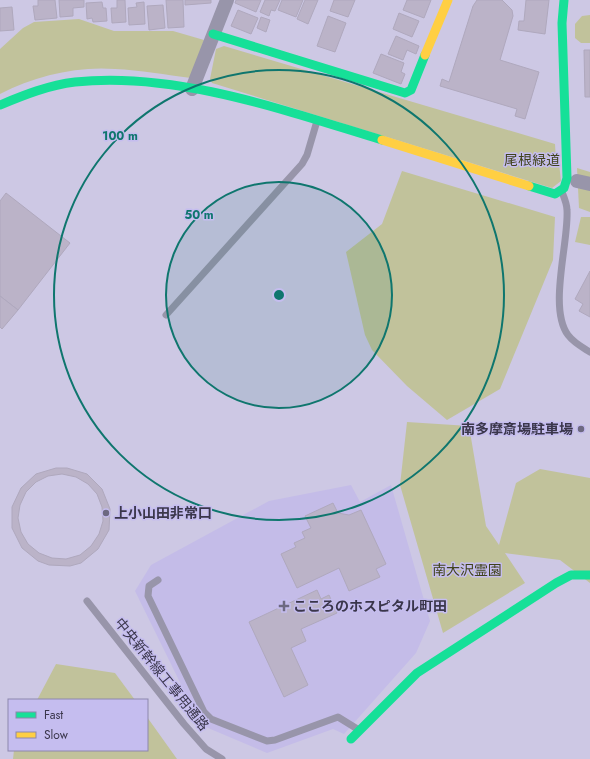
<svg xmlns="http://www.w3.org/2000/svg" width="590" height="759" font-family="Jost,'Noto Sans JP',sans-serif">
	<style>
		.built { fill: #c4bce8 }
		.green { fill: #c1c29b }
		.building { fill: #bbb3c8; stroke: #afa8bd; fill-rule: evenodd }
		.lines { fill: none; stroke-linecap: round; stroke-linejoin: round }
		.lane { stroke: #9895aa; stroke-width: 7 }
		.street { stroke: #9895aa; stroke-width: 14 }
		.fast { stroke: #16e098; stroke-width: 9 }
		.slow { stroke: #ffcf43; stroke-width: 9 }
		.ring { fill: none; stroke: #0f766e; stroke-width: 2 }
		.poi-dot { fill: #6d6981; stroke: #c5bdef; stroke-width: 1.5 }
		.labels { text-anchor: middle; stroke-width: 3; stroke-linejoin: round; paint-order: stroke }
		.park-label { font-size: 14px; fill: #40431b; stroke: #c5bdef }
		.poi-label { font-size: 14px; font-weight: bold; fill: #3a364b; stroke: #c5bdef; text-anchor: start }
		.street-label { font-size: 14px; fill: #3a364b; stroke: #c5bdef }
		.centre { fill: #0f766e; stroke: #c5bdef; stroke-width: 2 }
		.ring-label { font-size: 12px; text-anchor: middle; font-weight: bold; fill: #0f766e; stroke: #c5bdef; stroke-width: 3; stroke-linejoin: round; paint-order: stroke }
	</style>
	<rect width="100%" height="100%" fill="#cdc8e4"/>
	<polygon class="built" points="351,485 360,502 391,485 430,621 416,653 344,734 333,729 267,753 201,725 135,591 151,565 269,501"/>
	<g class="green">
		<polygon points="590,15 590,43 581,43 575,38 575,24 582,16"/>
		<path d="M79,19L114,31H173L204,40L191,78C166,75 140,70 115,69C76,66 35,76 0,94V49L23,28L34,22Z"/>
		<polygon points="224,46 555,144 556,161 559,163 561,181 552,188 212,83 210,79 216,49"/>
		<polygon points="577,168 590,172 590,212 579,208"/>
		<polygon points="402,171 555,217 553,260 500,389 447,420 407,386 372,350 365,335 346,252 382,224"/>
		<polygon points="581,217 590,217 590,245 575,242"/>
		<polygon points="407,422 469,426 486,526 499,545 516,483 540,469 590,478 590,583 560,560 505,553 525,583 443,633 400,485"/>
		<polygon points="56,664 115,673 135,700 37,700"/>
		<polygon points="147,717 177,759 13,759 14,750 147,750"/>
	</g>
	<g class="building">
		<polygon points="38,0 55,0 57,18 35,20 33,6 38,6"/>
		<polygon points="59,0 84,0 84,7 73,8 73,16 60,17"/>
		<polygon points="117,0 125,0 126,22 112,23 111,8 117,8"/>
		<polygon points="166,0 183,0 184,27 168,28"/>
		<polygon points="185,0 211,0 211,3 185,5"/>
		<polygon points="236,0 261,0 256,12 235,3"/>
		<polygon points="265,0 280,0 275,11 271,10 269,16 260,12"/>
		<polygon points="282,0 303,0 296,17 278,10"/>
		<polygon points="305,0 318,0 308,24 297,19"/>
		<polygon points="334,0 355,0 348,17 330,11"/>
		<polygon points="407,0 431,0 424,18 403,10"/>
		<polygon points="477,0 502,0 512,10 513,16 500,60 539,72 525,119 515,116 517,109 440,86 442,79 449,82 473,6"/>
		<polygon points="526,0 549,0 545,34 518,30 519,21 524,21"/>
		<polygon points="102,2 103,8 106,8 107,21 93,22 92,18 87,19 86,3"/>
		<polygon points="144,2 145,24 129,25 128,8 137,7 136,3"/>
		<polygon points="163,5 165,28 149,30 147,6"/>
		<polygon points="12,7 14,30 0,31 0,8"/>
		<polygon points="238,10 258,18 251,34 231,26"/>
		<polygon points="399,13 419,21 412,37 393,29"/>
		<polygon points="328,16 346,23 335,52 317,46"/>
		<polygon points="261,17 270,20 266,32 257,28"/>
		<polygon points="396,36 419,46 416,54 407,50 403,60 388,54"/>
		<polygon points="584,50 590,50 590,97 585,97"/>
		<polygon points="381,54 404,63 401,72 405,74 401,84 373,73"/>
		<polygon points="6,193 70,243 18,310 0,296 0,201"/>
		<polygon points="590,271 590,317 579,311 583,304 575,299"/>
		<polygon points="0,296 18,310 2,329 0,327"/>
		<path d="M56,468H67L87,474L102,489L110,509L109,530L98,549L81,563L70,566L49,565L38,561L22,548L12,528V507L21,488L36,474ZM62,474L76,477L88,484L97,494L102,507L103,521L99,534L91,546L80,555L66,559L52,558L39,553L28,544L21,532L18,518L20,505L26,492L36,482L48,476Z"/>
		<polygon points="333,503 338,513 349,515 361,510 386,564 376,569 380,577 349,591 339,568 297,588 281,554 296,547 294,543 305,538 302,532 311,528 305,516"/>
		<polygon points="317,590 321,599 329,595 337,613 301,629 306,641 291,648 308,685 284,697 249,622"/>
	</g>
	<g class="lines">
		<g class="lane">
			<path d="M562,192C564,197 567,204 567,210C569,242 548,308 568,335C574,343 582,347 590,352"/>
			<polyline points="166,315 302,164 307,155 317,121"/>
			<polyline points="158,580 149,586 148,596 204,712 211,719 267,741 275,740 338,717 359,730"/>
			<polyline points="87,601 184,724 206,749 222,759"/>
		</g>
		<g class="street">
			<polyline points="192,89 227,0"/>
			<polyline points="577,181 590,184"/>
		</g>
		<g class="fast">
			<polyline points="213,34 405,93 411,90 425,55"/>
			<path d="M0,105C24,95 49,85 75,82C176,71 286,111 382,140"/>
			<polyline points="529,186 555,194 564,188 567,178 562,23 564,0"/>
			<polyline points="351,739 417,673 556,583 571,575 590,575"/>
		</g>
		<g class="slow">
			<polyline points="425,55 448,0"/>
			<polyline points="382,140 529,186"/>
		</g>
	</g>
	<circle cx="279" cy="295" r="113" fill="#0f766e" fill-opacity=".12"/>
	<g class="ring">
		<circle cx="279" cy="295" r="113"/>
		<circle cx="279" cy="295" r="225"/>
	</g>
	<g class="poi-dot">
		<circle cx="581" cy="429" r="4"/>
		<circle cx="106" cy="513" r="4"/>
		<path d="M282 600h4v4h4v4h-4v4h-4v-4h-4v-4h4z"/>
	</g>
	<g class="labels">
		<g class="park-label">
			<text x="532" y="165">尾根緑道</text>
			<text x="467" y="575">南大沢霊園</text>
		</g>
		<g class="poi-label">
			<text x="573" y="434" text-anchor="end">南多摩斎場駐車場</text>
			<text x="114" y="518">上小山田非常口</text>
			<text x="293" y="611">こころのホスピタル町田</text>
		</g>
		<g class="street-label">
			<text transform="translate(162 674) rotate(51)" y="5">中央新幹線工事用通路</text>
		</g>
	</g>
	<circle cx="279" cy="295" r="6" class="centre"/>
	<g class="ring-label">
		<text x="120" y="140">100 m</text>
		<text x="199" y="219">50 m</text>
	</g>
	<rect x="8" y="699" width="140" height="52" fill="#c5bdef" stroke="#8d87ad"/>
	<rect x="16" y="712" width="20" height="6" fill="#16e098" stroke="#8d87ad"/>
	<text x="44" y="719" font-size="12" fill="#3a364b">Fast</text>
	<rect x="16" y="732" width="20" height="6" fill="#ffcf43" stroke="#8d87ad"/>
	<text x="44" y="739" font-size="12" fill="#3a364b">Slow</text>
</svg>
